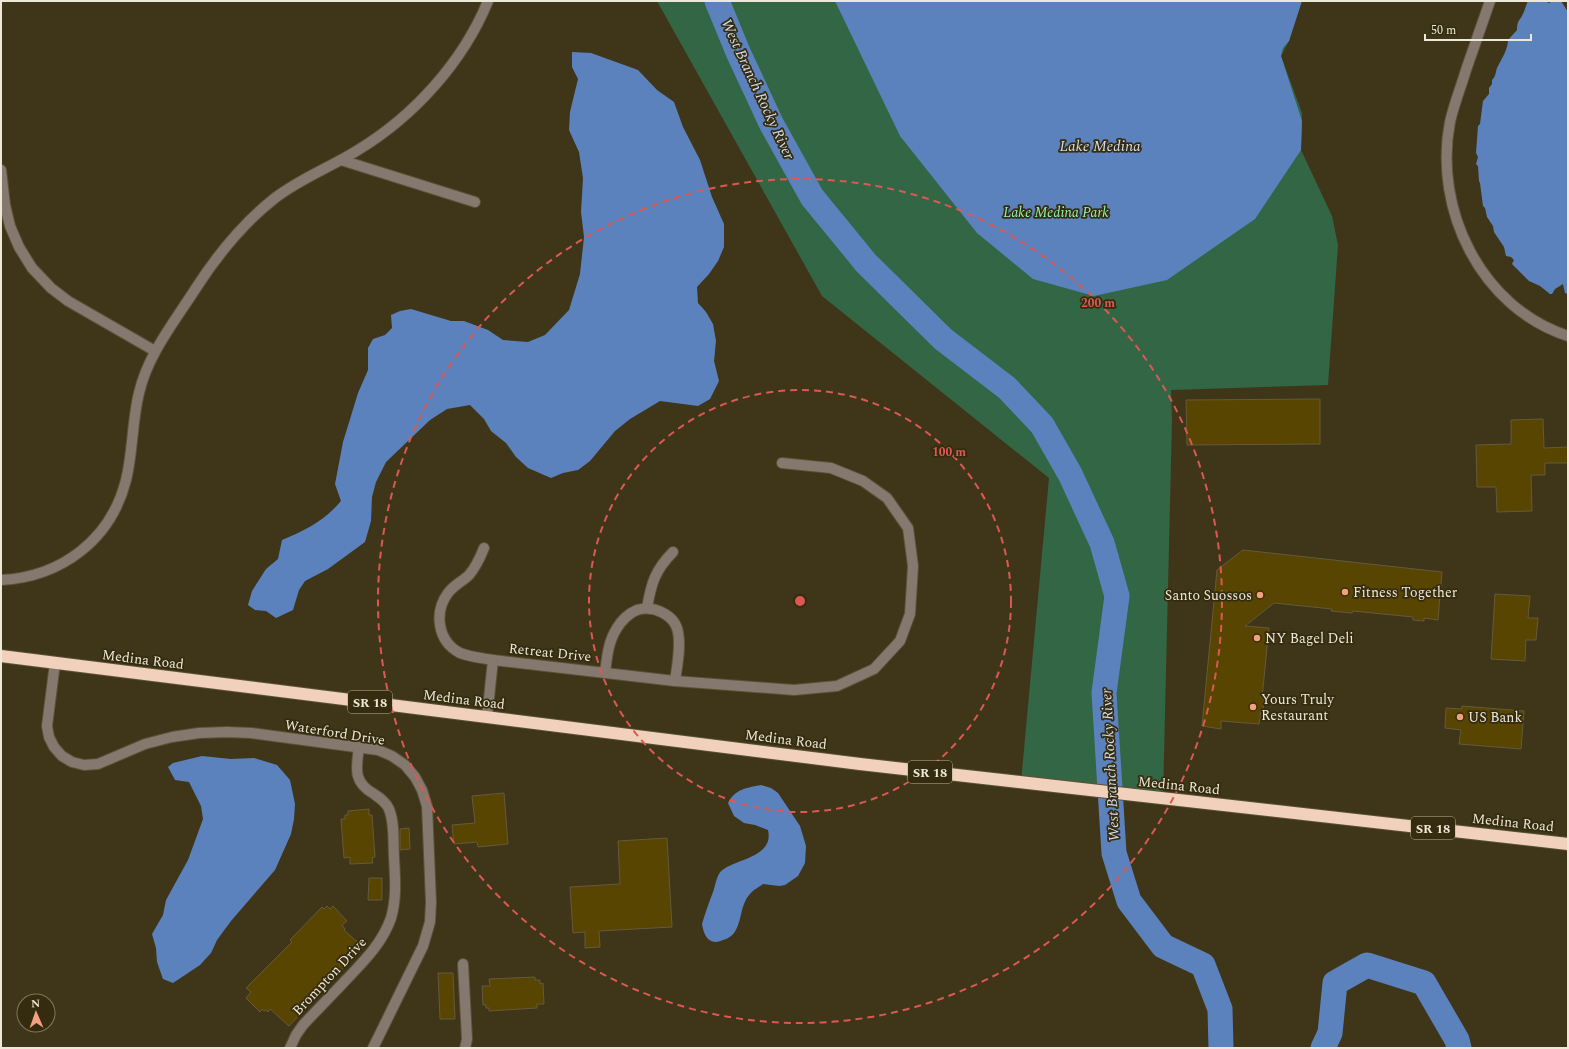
<svg xmlns="http://www.w3.org/2000/svg" width="1569" height="1049" font-family="Spectral,serif">
	<style>
		.green { fill: #336645 }
		.water { fill: #5c82be }
		.lines { fill: none; stroke-linecap: round; stroke-linejoin: round }
		.river { stroke: #5c82be; stroke-width: 25 }
		.building { fill: #574501; stroke: #645a3d }
		.minor-casing { stroke: #5b5237; stroke-width: 12 }
		.highway-casing { stroke: #5b5237; stroke-width: 14 }
		.minor { stroke: #85786f; stroke-width: 10 }
		.highway { stroke: #f1d1bc; stroke-width: 12 }
		.ring { fill: none; stroke: #dc5854; stroke-width: 2; stroke-dasharray: 7 5 }
		.poi-dot { fill: #f1a17d; stroke: #352b0f; stroke-width: 1.5 }
		.labels { text-anchor: middle; stroke-width: 3.5; stroke-linejoin: round; paint-order: stroke }
		.shield { fill: #352b0f; stroke: #b6af9b; stroke-width: 1 }
		.shield-label { font-size: 13px; font-weight: bold; fill: #ede8d7 }
		.park-label { font-size: 14px; font-style: italic; fill: #90f3b1; stroke: #352b0f }
		.poi-label { font-size: 14px; fill: #ede8d7; stroke: #352b0f; text-anchor: start }
		.street-label { font-size: 14px; fill: #ede8d7; stroke: #352b0f }
		.water-label { font-size: 15px; font-style: italic; fill: #d2ddee; stroke: #352b0f }
		.centre { fill: #dc5854; stroke: #352b0f; stroke-width: 2 }
		.ring-label { font-size: 12px; text-anchor: middle; font-weight: bold; fill: #dc5854; stroke: #352b0f; stroke-width: 3.5; stroke-linejoin: round; paint-order: stroke }
	</style>
	<rect width="100%" height="100%" fill="#3f3619"/>
	<polygon class="green" points="657,1 1301,1 1289,41 1281,56 1302,113 1301,150 1332,216 1338,245 1328,385 1171,390 1172,419 1163,798 1021,782 1049,478 822,296"/>
	<g class="water">
		<polygon points="835,1 1302,1 1289,41 1283,48 1281,56 1302,121 1301,150 1255,219 1167,280 1094,296 1033,279 977,233 900,136"/>
		<path d="M1528,1H1545L1549,3L1553,1H1561L1568,12V294L1565,293L1563,284L1555,289L1552,294H1550L1540,286L1529,281L1512,264L1514,260L1511,257L1506,256L1504,247L1494,232L1493,226L1487,217L1485,208L1483,206L1480,183L1479,181L1478,166L1476,164L1478,157L1476,153L1478,126L1480,124L1483,101L1489,94V88L1492,84V80C1497,75 1495,71 1498,66C1502,58 1508,49 1508,40L1517,30C1517,20 1519,22 1523,14C1525,10 1526,5 1528,1Z"/>
		<path d="M572,52L591,53L638,70L657,90L674,102L683,127L700,160L712,197L724,224V247L718,261L709,274L697,287L698,303L706,312L713,324L716,341L714,361L719,381L710,399L698,406L660,401L630,419L615,431L590,461L578,470L563,473L551,478L528,468L516,457L506,443L491,431L484,419L470,405L447,409L430,420L386,462L376,482L372,497L371,521L365,542L328,569L305,581L299,590L293,610L276,618L266,611L255,610L248,605L252,591L266,569L278,559L282,540C306,530 324,521 341,501L335,484L343,442L358,393L368,370V348L373,339L385,335L392,328L391,315L400,311L411,309L451,321H464L488,330L503,340L528,342L545,335L569,310L580,274L584,237L581,212L583,178L579,152L569,130L570,112L578,79L572,67Z"/>
		<polygon points="202,756 231,759 254,758 277,765 290,780 295,804 294,819 291,834 275,870 231,921 217,940 211,953 200,965 173,983 163,979 157,962 156,948 152,934 163,915 166,900 188,860 203,819 201,806 189,782 175,780 168,767 173,763"/>
		<path d="M761,785L771,788L778,793L800,826L806,846L805,863L798,876L785,885L779,886L763,884C759,887 753,890 750,894C740,904 742,923 734,933C732,936 727,939 723,940C710,946 704,937 702,924C705,913 709,903 713,892C715,887 716,879 719,874C727,859 775,860 768,830L755,825L744,823L734,816L728,803C735,789 746,788 761,785Z"/>
	</g>
	<g class="lines">
		<g class="river">
			<polyline points="717,1 738,52 771,123 812,197 866,263 943,339 1007,388 1042,425 1070,474 1102,543 1117,596 1104,693 1114,853 1129,901 1163,946 1203,965 1220,1009 1221,1048"/>
			<polyline points="1323,1048 1330,1033 1335,983 1367,965 1424,983 1457,1040 1459,1048"/>
		</g>
	</g>
	<g class="building">
		<polygon points="1320,399 1320,444 1187,445 1186,400"/>
		<polygon points="1543,419 1544,448 1568,447 1568,463 1545,463 1545,475 1531,475 1532,511 1497,512 1496,487 1477,487 1476,445 1511,444 1511,420"/>
		<polygon points="1243,550 1442,572 1438,620 1424,618 1424,621 1413,620 1413,617 1353,611 1352,613 1331,611 1332,609 1274,603 1245,626 1269,628 1262,698 1264,698 1263,710 1261,710 1259,724 1221,721 1221,729 1202,726 1217,570"/>
		<polygon points="1495,594 1530,596 1528,618 1538,618 1536,640 1526,640 1525,661 1491,659"/>
		<polygon points="1462,706 1524,711 1521,749 1459,744 1461,730 1445,728 1446,708 1462,709"/>
		<polygon points="504,793 508,844 478,847 477,842 454,844 452,825 475,823 472,796"/>
		<polygon points="369,809 369,815 372,815 375,857 372,858 373,863 350,864 350,857 344,858 341,819 345,819 345,815 348,815 348,811"/>
		<polygon points="409,828 410,849 400,850 400,829"/>
		<polygon points="667,838 672,927 599,931 600,947 585,948 585,932 573,933 570,887 620,884 618,841"/>
		<polygon points="369,878 382,878 382,900 368,900"/>
		<polygon points="327,906 330,909 333,906 347,921 342,925 345,929 344,930 363,947 289,1026 270,1009 268,1012 266,1010 264,1011 262,1009 260,1012 246,998 251,992 246,988 292,942 290,940 322,907 324,909"/>
		<polygon points="438,973 453,973 455,1019 440,1019"/>
		<polygon points="535,977 535,980 540,980 540,984 543,983 544,1004 537,1004 537,1008 489,1011 489,1008 486,1008 486,1005 483,1005 482,986 490,986 489,979"/>
	</g>
	<g class="lines">
		<g class="minor-casing">
			<g id="minor">
				<path d="M1490,1C1482,24 1474,47 1466,70C1461,87 1454,104 1450,122C1433,209 1481,308 1568,336"/>
				<polyline points="341,160 475,202"/>
				<polyline points="1,170 5,205 10,226 19,247 32,268 51,288 68,301 155,351"/>
				<path d="M484,548C480,558 476,567 469,575C463,581 454,585 448,593C434,612 437,641 460,653C470,657 482,658 493,660L675,681L794,690L837,686L874,669L900,641L910,614L913,566L908,528L887,498L863,481L831,468L782,463"/>
				<path d="M1,580C61,577 111,540 126,480C133,452 132,421 139,393C148,354 175,321 196,288C218,254 243,223 275,198C301,178 331,167 358,150C414,116 463,62 488,1"/>
				<path d="M647,608C651,584 655,570 673,552"/>
				<polyline points="55,663 47,726 49,737 54,747 62,756 72,762 84,765 98,764 145,744 172,737 199,733 227,732 251,733 378,750 392,756 405,765 415,777 422,790 427,806 431,902 430,922 423,946 373,1048"/>
				<path d="M605,673C607,657 608,642 617,628C621,621 629,613 637,610C654,605 675,615 678,632C681,648 677,666 675,681"/>
				<polyline points="487,717 493,660"/>
				<polyline points="463,964 467,1039 465,1048"/>
				<path d="M290,1048L296,1035L303,1025C317,1010 331,996 345,981C363,962 382,944 391,918C397,898 395,877 394,857C393,842 395,824 389,809C386,802 380,798 374,794C353,782 356,769 359,747"/>
			</g>
		</g>
		<g class="highway-casing">
			<polyline id="highway" points="1,656 860,764 1568,844"/>
		</g>
		<use href="#minor" class="minor"/>
		<use href="#highway" class="highway"/>
	</g>
	<g class="ring">
		<circle cx="800" cy="601" r="211"/>
		<circle cx="800" cy="601" r="422"/>
	</g>
	<g class="poi-dot">
		<circle cx="1345" cy="592" r="4"/>
		<circle cx="1260" cy="595" r="4"/>
		<circle cx="1257" cy="638" r="4"/>
		<circle cx="1253" cy="707" r="4"/>
		<circle cx="1460" cy="717" r="4"/>
	</g>
	<g class="labels">
		<g class="shield">
			<rect x="348" y="691" width="44" height="22" rx="3"/>
			<rect x="908" y="761" width="44" height="22" rx="3"/>
			<rect x="1411" y="817" width="44" height="22" rx="3"/>
		</g>
		<g class="shield-label">
			<text x="370" y="707">SR 18</text>
			<text x="930" y="777">SR 18</text>
			<text x="1433" y="833">SR 18</text>
		</g>
		<g class="park-label">
			<text x="1056" y="217">Lake Medina Park</text>
		</g>
		<g class="poi-label">
			<text x="1353" y="597">Fitness Together</text>
			<text x="1252" y="600" text-anchor="end">Santo Suossos</text>
			<text x="1265" y="643">NY Bagel Deli</text>
			<text x="1261" y="704">Yours Truly<tspan x="1261" dy="16">Restaurant</tspan></text>
			<text x="1468" y="722">US Bank</text>
		</g>
		<g class="street-label">
			<text transform="translate(550 652) rotate(6)" y="5">Retreat Drive</text>
			<text transform="translate(143 659) rotate(7)" y="5">Medina Road</text>
			<text transform="translate(464 699) rotate(7)" y="5">Medina Road</text>
			<text transform="translate(335 732) rotate(9)" y="5">Waterford Drive</text>
			<text transform="translate(786 739) rotate(7)" y="5">Medina Road</text>
			<text transform="translate(1179 785) rotate(6)" y="5">Medina Road</text>
			<text transform="translate(1513 822) rotate(6)" y="5">Medina Road</text>
			<text transform="translate(329 976) rotate(-47)" y="5">Brompton Drive</text>
		</g>
		<g class="water-label">
			<text transform="translate(758 89) rotate(65)" y="5">West Branch Rocky River</text>
			<text x="1100" y="151">Lake Medina</text>
			<text transform="translate(1110 765) rotate(-93)" y="5">West Branch Rocky River</text>
		</g>
	</g>
	<circle cx="800" cy="601" r="6" class="centre"/>
	<g class="ring-label">
		<text x="1098" y="307">200 m</text>
		<text x="949" y="456">100 m</text>
	</g>
	<rect width="1569" height="1049" fill="none" stroke="#ede8d7" stroke-width="4"/>
	<g transform="translate(36 1013) rotate(358)"><circle r="19" fill="#352b0f" stroke="#7f775f"/>
	<path d="M0-3L7 15L0 10L-7 15Z" fill="#f1a17d"/>
	<text y="-6" font-size="11" font-weight="bold" text-anchor="middle" fill="#ede8d7">N</text>
	</g>
	<path d="M1425 34v6h106v-6" fill="none" stroke="#ede8d7" stroke-width="2"/>
	<text x="1431" y="34" font-size="12" fill="#ede8d7" stroke="#352b0f" stroke-width="3" paint-order="stroke">50 m</text>
</svg>
